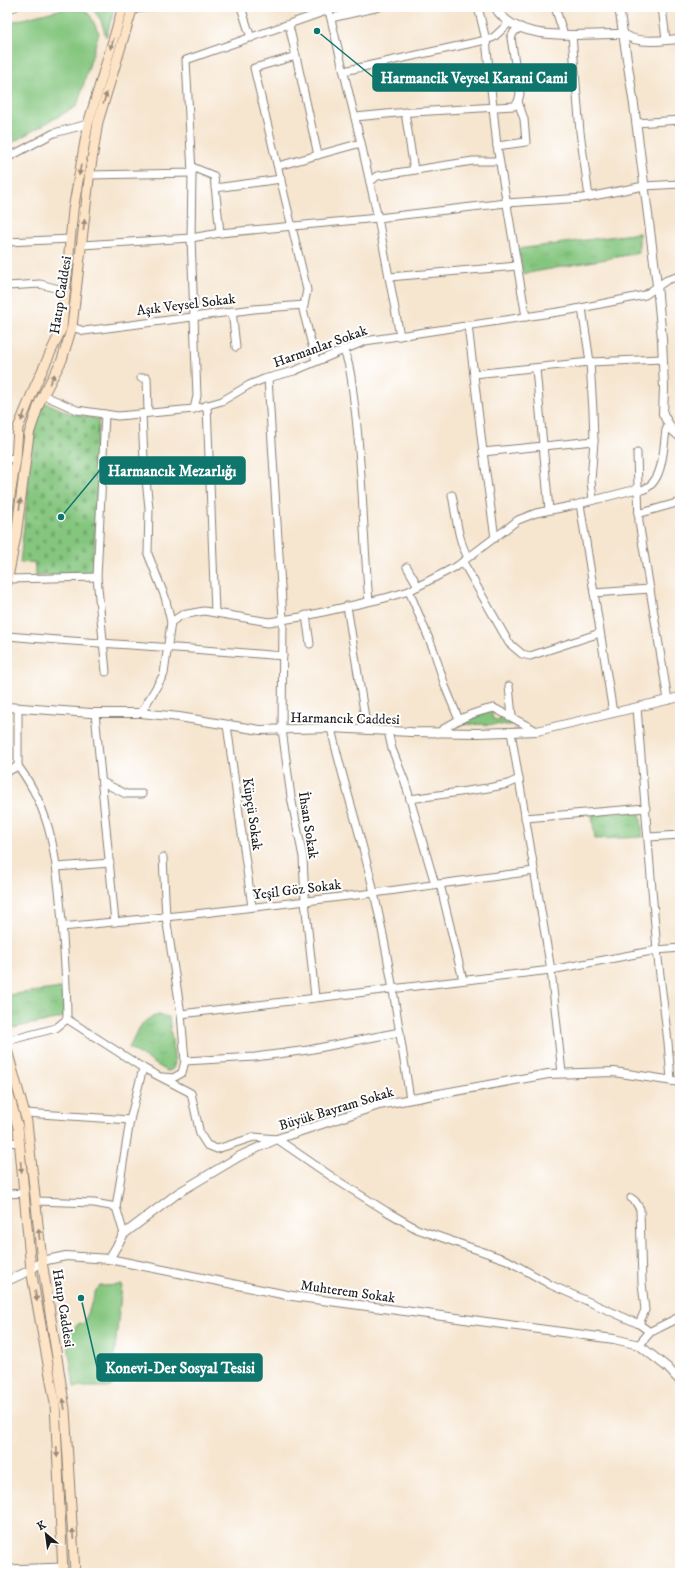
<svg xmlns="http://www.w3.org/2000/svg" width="687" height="1580" font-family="'IM FELL DW Pica',serif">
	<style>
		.grass { fill: #85c67f; stroke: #50714e }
		.cemetery { fill: url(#cemetery-stones); stroke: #50714e }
		.park { fill: url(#park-tufts); stroke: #50714e }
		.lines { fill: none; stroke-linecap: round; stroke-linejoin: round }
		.minor-casing { stroke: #898076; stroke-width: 9 }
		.tertiary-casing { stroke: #898076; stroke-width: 10 }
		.secondary-casing { stroke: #898076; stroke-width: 11 }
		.minor { stroke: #fff; stroke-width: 7 }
		.tertiary { stroke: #fff; stroke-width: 8 }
		.secondary { stroke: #fee4c6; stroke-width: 9 }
		.oneway { fill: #988a7a }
		.labels { text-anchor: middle; stroke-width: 4; stroke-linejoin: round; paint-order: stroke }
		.street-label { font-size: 14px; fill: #1c1c1c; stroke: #fff }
		.leader { fill: none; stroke: #0f766e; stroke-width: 1.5 }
		.callout-dot { fill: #0f766e; stroke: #fff; stroke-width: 1.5 }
		.callout { fill: #0f766e; stroke: #0f766e; stroke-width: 1.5 }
		.callout-label { font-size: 15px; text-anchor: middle; font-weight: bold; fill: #fff }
	</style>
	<defs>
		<pattern id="cemetery-stones" width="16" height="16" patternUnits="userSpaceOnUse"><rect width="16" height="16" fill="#85c67f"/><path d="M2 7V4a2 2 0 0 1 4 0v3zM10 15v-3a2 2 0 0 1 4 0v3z" fill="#72aa6d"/></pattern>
		<pattern id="park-tufts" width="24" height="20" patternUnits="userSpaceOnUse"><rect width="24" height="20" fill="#85c67f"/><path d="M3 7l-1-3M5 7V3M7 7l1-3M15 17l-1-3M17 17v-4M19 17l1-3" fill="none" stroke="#72aa6d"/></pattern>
	</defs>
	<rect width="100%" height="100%" fill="#fff"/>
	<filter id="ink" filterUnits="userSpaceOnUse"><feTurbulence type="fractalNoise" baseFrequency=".025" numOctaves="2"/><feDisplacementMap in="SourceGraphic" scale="8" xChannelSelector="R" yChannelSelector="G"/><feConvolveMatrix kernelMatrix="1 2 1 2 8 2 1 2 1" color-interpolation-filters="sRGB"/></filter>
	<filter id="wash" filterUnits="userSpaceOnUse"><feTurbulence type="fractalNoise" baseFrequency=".012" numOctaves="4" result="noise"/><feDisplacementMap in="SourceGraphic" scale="16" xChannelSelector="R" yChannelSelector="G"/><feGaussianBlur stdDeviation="0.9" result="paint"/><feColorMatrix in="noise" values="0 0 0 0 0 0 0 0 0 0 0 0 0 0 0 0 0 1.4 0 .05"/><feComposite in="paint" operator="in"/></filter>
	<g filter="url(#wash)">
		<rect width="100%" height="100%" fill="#f6e5cf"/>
		<g class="grass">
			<polygon points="70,7 81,7 90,15 99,33 77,106 13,142 7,143 7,23"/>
			<polygon points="91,7 115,7 106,37 101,20"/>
			<polygon points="493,711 492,718 499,721 501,715 513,723 511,725 457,724 485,712"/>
			<polygon points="122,1285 111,1387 74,1387 66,1330 72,1331 79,1323 84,1324 96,1290 100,1286"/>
		</g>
		<polygon class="cemetery" points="46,403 72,414 99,419 93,470 98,472 93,574 36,576 34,562 20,563 34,431 41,407"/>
		<g class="park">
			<polygon points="639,233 639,253 523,274 518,249"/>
			<polygon points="640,810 643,837 595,839 592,815"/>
			<polygon points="62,988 65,1015 61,1018 13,1028 7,1007 7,995"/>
			<path d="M159,1015L169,1017L175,1063C173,1068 173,1071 167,1071L129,1048C138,1031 140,1019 159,1015Z"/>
		</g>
	</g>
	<g filter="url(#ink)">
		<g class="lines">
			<g class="minor-casing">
				<g id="minor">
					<polyline points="241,7 251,38"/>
					<polyline points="328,7 361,143 378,218 400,336"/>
					<polyline points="478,7 486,40 497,146 526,317"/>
					<polyline points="555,7 564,35"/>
					<polyline points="662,7 666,40"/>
					<polyline points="7,9 15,7"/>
					<polyline points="128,10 151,7"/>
					<polyline points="331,18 379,7"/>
					<polyline points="289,25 318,155"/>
					<polyline points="572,35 580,132 589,197"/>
					<polyline points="296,56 254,68 307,290 303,310 316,361"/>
					<polyline points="344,71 486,40 494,37 509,23"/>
					<polyline points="405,112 414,170"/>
					<polyline points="355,117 397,113 514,106 518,102 520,94 511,38 514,32 521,27"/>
					<polyline points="636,123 680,120"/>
					<polyline points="497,146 526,142 524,119 518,102"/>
					<polyline points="7,158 54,133 88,124"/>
					<polyline points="278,166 361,143"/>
					<polyline points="192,167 214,176 220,233"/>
					<polyline points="192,173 191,238 197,396 194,409"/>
					<polyline points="89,175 192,173 186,60 329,10"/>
					<polyline points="370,182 377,176 473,161 499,161"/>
					<polyline points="215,188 281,179"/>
					<polyline points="7,242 70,239"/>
					<polyline points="82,245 191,238 220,233 378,218 506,203 583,198 644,186 680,184"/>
					<polyline points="389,277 517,266"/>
					<polyline points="7,286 40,284 66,291"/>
					<polyline points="582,308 590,362 593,411 594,441 591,481 593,500"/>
					<polyline points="232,311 236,347"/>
					<polyline points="468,325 483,452 495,538"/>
					<polyline points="72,327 84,331 254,309 304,305"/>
					<path d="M343,349C352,368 352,389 355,409C363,473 363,537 369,601"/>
					<polyline points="536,369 549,510"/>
					<polyline points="474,374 590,362 663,359"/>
					<polyline points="141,378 147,378 148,413"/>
					<polyline points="268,378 283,619 282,729 291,797 303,857 305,901 315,997"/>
					<polyline points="43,395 77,410 118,416 194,409 222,401 249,385 264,379 294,371 365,341 571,310 645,295 667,280 680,276"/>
					<polyline points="207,405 215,612"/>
					<polyline points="105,414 97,577 106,672"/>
					<polyline points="483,452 594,441"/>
					<polyline points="637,453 639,522 668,700"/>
					<polyline points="7,458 16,459"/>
					<path d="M637,491C664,488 663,450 666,430L669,424"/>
					<path d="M452,495C456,514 458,542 468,557"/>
					<polyline points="580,504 613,713"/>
					<polyline points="638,514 680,502"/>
					<polyline points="463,562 509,643 522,654 530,656 600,633"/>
					<polyline points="407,567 418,586"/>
					<polyline points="8,579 97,577"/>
					<polyline points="409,591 434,651 445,686 459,720"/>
					<polyline points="594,593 650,589"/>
					<polyline points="347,606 367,730"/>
					<polyline points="306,615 310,644"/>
					<polyline points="171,622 182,615 204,611 269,622 301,617 385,598 409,591 457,566 518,520 536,513 571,506 637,489"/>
					<path d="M7,636C99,644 191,648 283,656"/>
					<polyline points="509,686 512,716"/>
					<polyline points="637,708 657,950 668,1042 671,1080"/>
					<polyline points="95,713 115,922"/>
					<polyline points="141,713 164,674 171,622 165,597 148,554 149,508 144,460 142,414"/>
					<polyline points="227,725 252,907"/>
					<path d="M331,728C343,783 362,837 374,893C390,961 399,1030 410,1099"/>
					<polyline points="388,731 392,749 405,782 435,884"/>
					<polyline points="511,732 551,970 562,1073"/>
					<path d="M438,733C455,720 473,712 494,708L537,731"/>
					<polyline points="7,772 18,766 18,707"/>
					<polyline points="102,782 126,794 142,794"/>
					<polyline points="410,799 488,788 508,784 519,779"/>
					<polyline points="525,818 646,808"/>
					<polyline points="649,837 680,835"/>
					<polyline points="57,867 110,863"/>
					<polyline points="440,884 463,980"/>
					<polyline points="62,927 195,914 374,893 534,871"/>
					<polyline points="181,1014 551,970 657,950 680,948"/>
					<polyline points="67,1019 143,1068 191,1093 200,1134 207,1145 217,1149 254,1137 277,1139 338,1181 386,1211 417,1229 507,1260 551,1285 639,1324 650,1332"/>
					<path d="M7,1041L56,1028L67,1019C67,986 64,954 62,922C57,865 54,814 18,766"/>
					<polyline points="185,1061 255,1057 308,1050 400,1032"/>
					<polyline points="163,1077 173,1078 182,1073 185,1061 181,1014 166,917 163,857"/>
					<polyline points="25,1113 130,1120"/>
					<polyline points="7,1143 19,1142"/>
					<polyline points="7,1194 24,1193"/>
					<polyline points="631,1198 635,1201 640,1209 642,1283 645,1310 639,1324"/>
					<polyline points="36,1201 94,1203 116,1207"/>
					<polyline points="124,1234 116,1207 130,1120 143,1068"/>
					<polyline points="7,1569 63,1567"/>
				</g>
			</g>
			<g class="tertiary-casing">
				<g id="tertiary">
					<path d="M495,7C516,45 584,33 620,34C625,34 630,38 634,39C649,43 665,40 680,39"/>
					<polyline points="619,7 634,105 657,285 662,339 664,388 663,414 672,430 680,437"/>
					<polyline points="7,707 91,713 141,713 179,717 260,730 331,728 411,732 478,733 537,731 680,697"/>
					<polyline points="109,1259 124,1234 178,1193 240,1156 277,1139 379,1105 548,1074 614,1072 680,1082"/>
					<polyline points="7,1281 31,1270 42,1261 66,1256 109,1259 292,1296 614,1339 639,1345 667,1367 680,1381"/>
					<polyline points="639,1345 650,1332 680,1317"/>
				</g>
			</g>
			<g class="secondary-casing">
				<g id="secondary">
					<polyline points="7,515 16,459 18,428 35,386 62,328 73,210 88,124 123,7"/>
					<polyline points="7,583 16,536 29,434 40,401 62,360 72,327 89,179 98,122 133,7"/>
					<polyline points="7,1050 27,1122 42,1261 65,1409 75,1573"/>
					<polyline points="7,1088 18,1127 31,1270 55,1403 63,1573"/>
				</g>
			</g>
			<use href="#minor" class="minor"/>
			<use href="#tertiary" class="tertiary"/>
			<use href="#secondary" class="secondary"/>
		</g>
		<defs><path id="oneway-solid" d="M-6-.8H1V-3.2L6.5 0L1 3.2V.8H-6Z"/></defs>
		<g class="oneway">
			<use href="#oneway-solid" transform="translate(112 44) rotate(107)"/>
			<use href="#oneway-solid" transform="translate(105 98) rotate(-73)"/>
			<use href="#oneway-solid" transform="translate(80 170) rotate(100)"/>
			<use href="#oneway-solid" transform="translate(84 225) rotate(-84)"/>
			<use href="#oneway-solid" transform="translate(52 379) rotate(-62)"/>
			<use href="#oneway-solid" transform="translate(23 416) rotate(110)"/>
			<use href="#oneway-solid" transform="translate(20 504) rotate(-83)"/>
			<use href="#oneway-solid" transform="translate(21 1167) rotate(85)"/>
			<use href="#oneway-solid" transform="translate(39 1234) rotate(-96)"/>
			<use href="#oneway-solid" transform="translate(36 1296) rotate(80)"/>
			<use href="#oneway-solid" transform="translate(64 1404) rotate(-98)"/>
			<use href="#oneway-solid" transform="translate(57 1452) rotate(87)"/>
			<use href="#oneway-solid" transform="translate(73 1534) rotate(-94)"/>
		</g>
	</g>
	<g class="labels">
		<g class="street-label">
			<text transform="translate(60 295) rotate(-81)" y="5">Hatıp Caddesi</text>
			<text transform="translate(186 304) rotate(-7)" y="5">Aşık Veysel Sokak</text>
			<text transform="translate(320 346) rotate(-20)" y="5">Harmanlar Sokak</text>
			<text transform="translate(345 718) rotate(1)" y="5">Harmancık Caddesi</text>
			<text transform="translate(253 814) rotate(82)" y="5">Küpçü Sokak</text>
			<text transform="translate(309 825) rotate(81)" y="5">İhsan Sokak</text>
			<text transform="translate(297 889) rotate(-7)" y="5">Yeşil Göz Sokak</text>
			<text transform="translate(336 1108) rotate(-17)" y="5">Büyük Bayram Sokak</text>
			<text transform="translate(348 1291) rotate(8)" y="5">Muhterem Sokak</text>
			<text transform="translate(64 1308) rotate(81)" y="5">Hatıp Caddesi</text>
		</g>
	</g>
	<path class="leader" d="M317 31L373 77M61 517L100 470M81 1298L97 1367"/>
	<g class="callout-dot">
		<circle cx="317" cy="31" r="4"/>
		<circle cx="61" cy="517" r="4"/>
		<circle cx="81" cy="1298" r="4"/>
	</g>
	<g class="callout">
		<rect x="373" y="64" width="203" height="27" rx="4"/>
		<rect x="100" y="457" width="145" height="27" rx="4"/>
		<rect x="97" y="1354" width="165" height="27" rx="4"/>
	</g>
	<g class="callout-label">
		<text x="474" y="83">Harmancik Veysel Karani Cami</text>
		<text x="172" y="476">Harmancık Mezarlığı</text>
		<text x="180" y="1373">Konevi-Der Sosyal Tesisi</text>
	</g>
	<rect width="687" height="1580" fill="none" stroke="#fff" stroke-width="24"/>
	<g transform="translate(46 1534) rotate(331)" stroke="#ffffff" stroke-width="3" paint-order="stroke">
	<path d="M0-3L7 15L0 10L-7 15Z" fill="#1c1c1c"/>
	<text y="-6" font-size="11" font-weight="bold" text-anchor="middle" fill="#1c1c1c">K</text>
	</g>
</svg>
